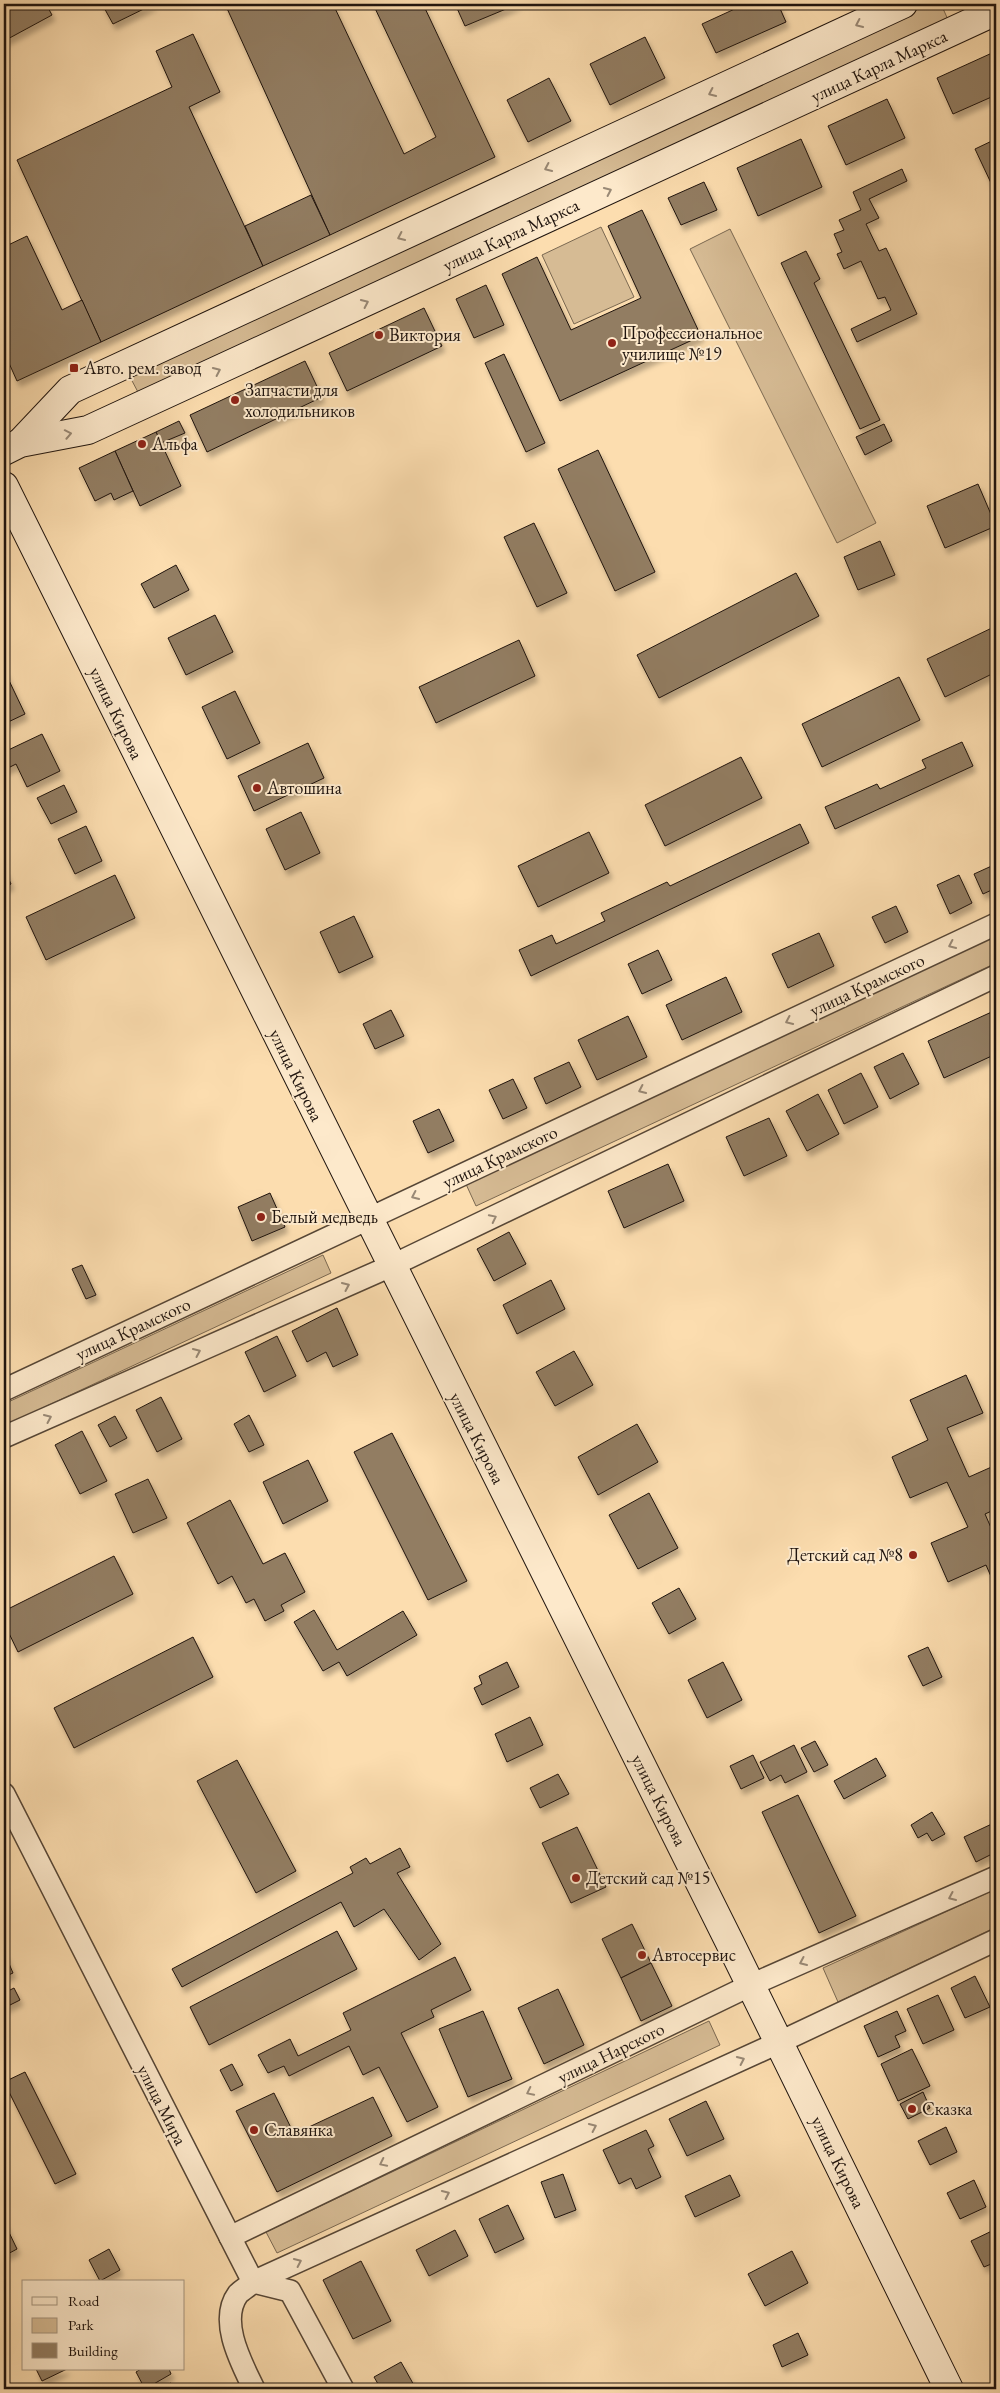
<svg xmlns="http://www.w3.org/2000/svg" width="1000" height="2393" font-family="'EB Garamond',serif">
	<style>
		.green { fill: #d6bb94; stroke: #7a6851 }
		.building { fill: #927d62; stroke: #1f140e; filter: url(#shadow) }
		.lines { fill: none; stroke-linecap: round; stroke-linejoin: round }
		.minor-casing { stroke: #564636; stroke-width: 24 }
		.secondary-casing { stroke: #1f140e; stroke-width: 30 }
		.minor { stroke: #fde9cb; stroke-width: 21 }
		.secondary { stroke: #fde9cb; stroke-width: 28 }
		.oneway { stroke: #998976 }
		.poi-dot { fill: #8f2418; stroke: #fde9cb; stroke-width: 2 }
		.labels { text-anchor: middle; stroke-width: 4; stroke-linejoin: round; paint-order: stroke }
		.street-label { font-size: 18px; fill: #1f140e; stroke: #fde9cb }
		.poi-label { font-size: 18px; fill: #1f140e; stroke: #fde9cb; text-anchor: start }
	</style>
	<defs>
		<filter id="shadow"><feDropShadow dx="3" dy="5.5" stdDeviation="2.5" flood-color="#0004"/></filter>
	</defs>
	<rect width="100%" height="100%" fill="#fcddaf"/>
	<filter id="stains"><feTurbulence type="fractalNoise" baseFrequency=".004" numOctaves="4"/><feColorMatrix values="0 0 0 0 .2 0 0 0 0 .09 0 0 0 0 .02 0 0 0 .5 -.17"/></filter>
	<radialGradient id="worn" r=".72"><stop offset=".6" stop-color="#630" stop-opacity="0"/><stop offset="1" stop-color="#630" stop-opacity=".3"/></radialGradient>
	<g class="green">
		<polygon points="929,4 941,4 949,22 139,394 130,377"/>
		<polygon points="601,227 634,297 574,324 542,255"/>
		<polygon points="730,229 876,523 837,543 690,249"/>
		<polygon points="996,935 996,963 476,1206 465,1182"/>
		<polygon points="323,1255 331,1273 4,1426 4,1404"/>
		<polygon points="996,1889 996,1927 838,2002 823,1968"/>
		<polygon points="709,2021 720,2045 277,2253 266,2232"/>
	</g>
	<g class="building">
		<polygon points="4,4 46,4 52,15 4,41"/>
		<polygon points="102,4 154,4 113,24"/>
		<polygon points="225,4 333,4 404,154 436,137 373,4 423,4 495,157 330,235"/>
		<polygon points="461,4 518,4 465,26 456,6"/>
		<polygon points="737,4 778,4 786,22 716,53 702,24 739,7"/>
		<polygon points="193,34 220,92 189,107 263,266 101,342 17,160 172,87 156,51"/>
		<polygon points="645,37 665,78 610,105 590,64"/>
		<polygon points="992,53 996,62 996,95 953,114 937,78"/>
		<polygon points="549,78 571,121 528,142 507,100"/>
		<polygon points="887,99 905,138 846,165 828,126"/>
		<polygon points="801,139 822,187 758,216 737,168"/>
		<polygon points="996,139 996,181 991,183 975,149"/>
		<polygon points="902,169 907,181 869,199 879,218 866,224 879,251 886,248 917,314 857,342 851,329 891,310 885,297 878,299 861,261 844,269 837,254 842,252 834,234 844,230 839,220 861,210 853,192"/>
		<polygon points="704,182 717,210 681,225 668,198"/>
		<polygon points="311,195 330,235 263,266 245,226"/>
		<polygon points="642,210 701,336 560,401 502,274 537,257 571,330 641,298 608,226"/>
		<polygon points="27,236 62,310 82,300 101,342 17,381 4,352 4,247"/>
		<polygon points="806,251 820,279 814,283 880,420 860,429 781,263"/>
		<polygon points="486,285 504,325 474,338 456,299"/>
		<polygon points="424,308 442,346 347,391 329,353"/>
		<polygon points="504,354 545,443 526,452 485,363"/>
		<polygon points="305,361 322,397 207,452 190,415"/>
		<polygon points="179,421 185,433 161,443 156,432"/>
		<polygon points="884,424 892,441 865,455 856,437"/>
		<polygon points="156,432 181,486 140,506 115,451"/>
		<polygon points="598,450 655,572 615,591 558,469"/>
		<polygon points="115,451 133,491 114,500 111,493 95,501 79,468"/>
		<polygon points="978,484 996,526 945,548 927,506"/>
		<polygon points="534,523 567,593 537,607 504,537"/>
		<polygon points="880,541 895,575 858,590 844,557"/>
		<polygon points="176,565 189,590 154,608 141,584"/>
		<polygon points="796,573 819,616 659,698 637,655"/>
		<polygon points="215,615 233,652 186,675 168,638"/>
		<polygon points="996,626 996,672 945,697 927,659"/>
		<polygon points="519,640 535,676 436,723 419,687"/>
		<polygon points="4,670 25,714 4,724"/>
		<polygon points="899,677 920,720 822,767 802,724"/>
		<polygon points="235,691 260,743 227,759 202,707"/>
		<polygon points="42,734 60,771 27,787 16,764 4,770 4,752"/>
		<polygon points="962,742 973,766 835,829 825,807 877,784 880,789 926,768 922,760"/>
		<polygon points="308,743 324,778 254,811 238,776"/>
		<polygon points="741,757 762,798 665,846 645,805"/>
		<polygon points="64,785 77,812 51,824 37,798"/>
		<polygon points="301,812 320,853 285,870 266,829"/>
		<polygon points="800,824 809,843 531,976 519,950 552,935 556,944 605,921 601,913 667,882 670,886"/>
		<polygon points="86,826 102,861 75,874 58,839"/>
		<polygon points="589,832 609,873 538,907 518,866"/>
		<polygon points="996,864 996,888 983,894 974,874"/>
		<polygon points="4,869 11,884 4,888"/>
		<polygon points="115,875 135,918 46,960 26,917"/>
		<polygon points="959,875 972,903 950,914 937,885"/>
		<polygon points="896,906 908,932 885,943 872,917"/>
		<polygon points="354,916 373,957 339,973 320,932"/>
		<polygon points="819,933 834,966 788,988 772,954"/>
		<polygon points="658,950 672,980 642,994 628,964"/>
		<polygon points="726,977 742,1012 682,1040 666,1005"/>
		<polygon points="391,1010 404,1036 375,1049 363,1024"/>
		<polygon points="996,1010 996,1054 944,1078 928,1041"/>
		<polygon points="628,1016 647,1057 597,1080 578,1040"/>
		<polygon points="903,1053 919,1084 890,1099 874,1067"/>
		<polygon points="569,1062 581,1087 546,1104 534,1078"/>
		<polygon points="861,1073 878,1107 844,1124 828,1090"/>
		<polygon points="513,1079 527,1108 503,1119 489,1090"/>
		<polygon points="818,1094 839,1134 807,1151 786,1111"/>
		<polygon points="439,1109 454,1141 428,1153 413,1121"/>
		<polygon points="769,1118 787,1156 744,1176 726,1137"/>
		<polygon points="668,1164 684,1201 624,1228 608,1191"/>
		<polygon points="270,1193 285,1227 252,1241 238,1207"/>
		<polygon points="509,1232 526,1264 494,1281 477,1249"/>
		<polygon points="82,1265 96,1295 86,1299 72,1269"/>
		<polygon points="551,1280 565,1309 517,1334 503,1305"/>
		<polygon points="337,1308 358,1355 333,1367 326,1352 307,1362 292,1331"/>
		<polygon points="277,1336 296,1376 264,1392 245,1352"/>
		<polygon points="574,1351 593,1385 555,1406 536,1372"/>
		<polygon points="966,1375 983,1413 947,1428 969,1477 996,1465 996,1509 985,1514 996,1539 996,1588 986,1565 948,1582 931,1543 968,1527 947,1482 910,1498 892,1457 928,1440 910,1400"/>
		<polygon points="161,1397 182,1439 157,1452 136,1410"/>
		<polygon points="249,1415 264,1445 249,1452 234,1424"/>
		<polygon points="115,1416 127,1438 110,1447 98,1425"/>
		<polygon points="637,1424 658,1462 598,1495 578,1457"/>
		<polygon points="82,1431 107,1481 80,1494 55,1445"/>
		<polygon points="392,1433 467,1581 428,1600 354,1452"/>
		<polygon points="308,1460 328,1501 283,1524 263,1482"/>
		<polygon points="148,1479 167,1518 133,1533 115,1494"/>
		<polygon points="649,1493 678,1548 638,1569 609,1515"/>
		<polygon points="230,1500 263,1564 285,1553 305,1592 281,1605 284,1611 265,1621 254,1599 246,1603 232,1576 218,1584 187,1523"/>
		<polygon points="114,1556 133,1594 18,1652 4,1623 4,1611"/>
		<polygon points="679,1588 696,1619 669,1634 652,1603"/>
		<polygon points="314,1610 337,1650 403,1611 417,1635 347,1676 339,1662 323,1671 294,1622"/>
		<polygon points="193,1637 213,1677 74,1748 54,1708"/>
		<polygon points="928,1647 942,1677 923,1686 908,1656"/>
		<polygon points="507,1662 519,1687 482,1705 474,1688 482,1684 479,1676"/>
		<polygon points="723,1662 742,1700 707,1718 688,1680"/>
		<polygon points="530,1717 543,1745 507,1762 495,1734"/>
		<polygon points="815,1741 828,1765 814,1772 801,1748"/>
		<polygon points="794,1745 807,1772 785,1783 781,1775 770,1781 760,1762"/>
		<polygon points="753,1755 764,1778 741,1789 730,1766"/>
		<polygon points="876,1758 886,1776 844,1799 834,1781"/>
		<polygon points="237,1760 296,1871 256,1893 197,1781"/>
		<polygon points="558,1774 569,1794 540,1808 530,1788"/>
		<polygon points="798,1795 856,1916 819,1933 762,1812"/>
		<polygon points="932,1812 945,1834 932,1841 927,1833 918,1838 911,1825"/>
		<polygon points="996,1822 996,1852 976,1862 964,1837"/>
		<polygon points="577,1827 606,1887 571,1903 542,1843"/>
		<polygon points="400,1848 410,1867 397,1873 441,1944 419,1960 384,1909 354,1927 341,1902 182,1987 172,1969 353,1873 350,1867 366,1858 370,1864"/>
		<polygon points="632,1924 651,1963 621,1978 602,1939"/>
		<polygon points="337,1931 357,1969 209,2045 190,2007"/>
		<polygon points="4,1952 13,1973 4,1977"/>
		<polygon points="455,1957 471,1990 431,2010 434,2017 401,2033 438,2107 407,2122 379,2067 363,2075 349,2046 289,2076 284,2066 268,2073 258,2055 290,2039 298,2056 351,2030 343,2013"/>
		<polygon points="651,1963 672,2006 641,2021 621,1978"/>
		<polygon points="975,1976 990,2007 965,2018 951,1988"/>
		<polygon points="14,1988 20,2000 4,2008 4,1993"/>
		<polygon points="558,1989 584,2045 544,2064 518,2008"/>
		<polygon points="938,1995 954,2030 923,2044 907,2009"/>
		<polygon points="483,2011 512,2079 468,2097 439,2029"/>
		<polygon points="897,2011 906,2031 895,2036 900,2047 878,2057 864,2026"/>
		<polygon points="912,2049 930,2086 898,2101 881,2064"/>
		<polygon points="232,2064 243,2085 231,2091 220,2070"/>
		<polygon points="25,2072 76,2174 55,2184 4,2082"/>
		<polygon points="923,2092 930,2108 908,2119 900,2104"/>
		<polygon points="274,2093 294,2134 373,2097 392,2136 277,2192 236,2111"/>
		<polygon points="706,2101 724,2139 687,2156 669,2119"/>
		<polygon points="946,2127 957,2152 930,2165 918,2141"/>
		<polygon points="646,2130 654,2146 648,2149 661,2177 636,2189 631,2178 619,2184 603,2150"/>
		<polygon points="563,2174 576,2210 555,2218 541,2182"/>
		<polygon points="730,2175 740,2196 695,2217 685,2196"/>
		<polygon points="974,2180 986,2207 960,2219 947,2193"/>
		<polygon points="508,2205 524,2239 495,2253 479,2219"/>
		<polygon points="4,2222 17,2249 4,2256"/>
		<polygon points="996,2229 996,2262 984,2267 971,2241"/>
		<polygon points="455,2230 468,2256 429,2276 416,2250"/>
		<polygon points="109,2249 120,2270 100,2281 89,2260"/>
		<polygon points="792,2251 808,2283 765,2306 748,2274"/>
		<polygon points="361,2261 391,2321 353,2339 323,2280"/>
		<polygon points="798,2333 808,2355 782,2367 773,2345"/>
		<polygon points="401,2362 415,2387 411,2389 381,2389 374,2377"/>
		<polygon points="36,2369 67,2369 42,2381"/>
		<polygon points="141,2369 169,2369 171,2374 145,2389 136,2372"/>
		<polygon points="171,2383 174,2389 156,2389"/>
	</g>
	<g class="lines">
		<g class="minor-casing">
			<g id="minor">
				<polyline points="4,1390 996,924"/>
				<polyline points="4,1437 391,1266 996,976"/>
				<polyline points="4,1794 253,2282 290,2291 343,2389"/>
				<polyline points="230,2237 751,1985 996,1877"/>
				<path d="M254,2389C242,2364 218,2321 238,2294C242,2290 249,2286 253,2282L780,2042L996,1940"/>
			</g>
		</g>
		<g class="secondary-casing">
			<g id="secondary">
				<polyline points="20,443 70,390 903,4"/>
				<polyline points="4,451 20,443 88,430 996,11"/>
				<polyline points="4,486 730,1943 949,2389"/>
			</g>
		</g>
		<use href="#minor" class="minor"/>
		<use href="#secondary" class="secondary"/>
	</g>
	<defs><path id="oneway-chevron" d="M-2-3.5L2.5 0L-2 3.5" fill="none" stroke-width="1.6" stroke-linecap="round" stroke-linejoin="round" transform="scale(1.25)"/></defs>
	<g class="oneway">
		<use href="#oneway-chevron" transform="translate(859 24) rotate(155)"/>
		<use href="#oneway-chevron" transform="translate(712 93) rotate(155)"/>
		<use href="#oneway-chevron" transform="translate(548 168) rotate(155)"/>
		<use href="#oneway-chevron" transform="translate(608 191) rotate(-25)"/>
		<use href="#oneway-chevron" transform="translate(401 237) rotate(155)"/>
		<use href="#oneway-chevron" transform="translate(365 303) rotate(-25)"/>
		<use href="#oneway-chevron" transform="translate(217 371) rotate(-25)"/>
		<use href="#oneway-chevron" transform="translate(68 434) rotate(-11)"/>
		<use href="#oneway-chevron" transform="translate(952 945) rotate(155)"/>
		<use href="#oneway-chevron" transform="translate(789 1021) rotate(155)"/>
		<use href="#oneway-chevron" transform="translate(642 1090) rotate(155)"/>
		<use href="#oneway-chevron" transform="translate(415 1196) rotate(155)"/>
		<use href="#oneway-chevron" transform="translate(493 1218) rotate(-26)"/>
		<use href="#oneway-chevron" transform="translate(346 1286) rotate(-24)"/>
		<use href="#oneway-chevron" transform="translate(197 1352) rotate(-24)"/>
		<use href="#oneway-chevron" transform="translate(48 1418) rotate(-24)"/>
		<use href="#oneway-chevron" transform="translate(952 1897) rotate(156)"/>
		<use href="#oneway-chevron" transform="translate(803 1962) rotate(156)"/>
		<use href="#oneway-chevron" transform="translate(741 2060) rotate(-25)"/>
		<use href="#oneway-chevron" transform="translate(530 2092) rotate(154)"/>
		<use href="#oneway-chevron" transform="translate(593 2127) rotate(-25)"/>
		<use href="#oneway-chevron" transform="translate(383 2163) rotate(154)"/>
		<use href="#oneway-chevron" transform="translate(446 2194) rotate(-25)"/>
		<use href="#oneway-chevron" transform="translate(298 2262) rotate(-25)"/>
	</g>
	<g class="poi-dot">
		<circle cx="379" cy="335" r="5"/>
		<circle cx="612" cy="343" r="5"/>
		<rect x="69" y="363" width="10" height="10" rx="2.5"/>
		<circle cx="235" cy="400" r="5"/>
		<circle cx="142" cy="444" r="5"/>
		<circle cx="257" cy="788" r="5"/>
		<circle cx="261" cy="1217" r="5"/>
		<circle cx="913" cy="1555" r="5"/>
		<circle cx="576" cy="1878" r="5"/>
		<circle cx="642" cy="1955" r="5"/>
		<circle cx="912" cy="2109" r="5"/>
		<circle cx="254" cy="2130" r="5"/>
	</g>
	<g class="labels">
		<g class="street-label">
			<text transform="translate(879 66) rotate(-25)" y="6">улица Карла Маркса</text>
			<text transform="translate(511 235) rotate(-25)" y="6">улица Карла Маркса</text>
			<text transform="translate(116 713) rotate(64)" y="6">улица Кирова</text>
			<text transform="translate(867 985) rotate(-25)" y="6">улица Крамского</text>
			<text transform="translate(296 1075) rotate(64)" y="6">улица Кирова</text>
			<text transform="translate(500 1157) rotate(-25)" y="6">улица Крамского</text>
			<text transform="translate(133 1329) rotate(-25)" y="6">улица Крамского</text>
			<text transform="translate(477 1438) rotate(63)" y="6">улица Кирова</text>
			<text transform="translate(659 1800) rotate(63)" y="6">улица Кирова</text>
			<text transform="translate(611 2053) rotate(-26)" y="6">улица Нарского</text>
			<text transform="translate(162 2105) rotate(63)" y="6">улица Мира</text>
			<text transform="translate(838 2162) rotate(64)" y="6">улица Кирова</text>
		</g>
		<g class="poi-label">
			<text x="622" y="339">Профессиональное<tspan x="622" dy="21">училище №19</tspan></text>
			<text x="389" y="341">Виктория</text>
			<text x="84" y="374">Авто. рем. завод</text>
			<text x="245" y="396">Запчасти для<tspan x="245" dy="21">холодильников</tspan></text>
			<text x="152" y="450">Альфа</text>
			<text x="267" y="794">Автошина</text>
			<text x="271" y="1223">Белый медведь</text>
			<text x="903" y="1561" text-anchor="end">Детский сад №8</text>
			<text x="586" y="1884">Детский сад №15</text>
			<text x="652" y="1961">Автосервис</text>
			<text x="922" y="2115">Сказка</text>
			<text x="264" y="2136">Славянка</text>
		</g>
	</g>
	<rect width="1000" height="2393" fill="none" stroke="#fcddaf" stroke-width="20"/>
	<rect x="5" y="5" width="990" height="2383" fill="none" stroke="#1f140e" stroke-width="2.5"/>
	<rect x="10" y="10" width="980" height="2373" fill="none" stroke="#1f140e"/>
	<rect x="22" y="2280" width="162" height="90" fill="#fde9cb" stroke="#a4947f"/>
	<rect x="32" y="2297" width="25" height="8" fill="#fde9cb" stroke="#a4947f"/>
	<text x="68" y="2306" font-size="15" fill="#1f140e">Road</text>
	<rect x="32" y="2318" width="25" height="15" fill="#d6bb94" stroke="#a4947f"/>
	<text x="68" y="2330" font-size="15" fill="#1f140e">Park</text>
	<rect x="32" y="2343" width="25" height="15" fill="#927d62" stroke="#a4947f"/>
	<text x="68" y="2356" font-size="15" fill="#1f140e">Building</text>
	<rect width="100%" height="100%" filter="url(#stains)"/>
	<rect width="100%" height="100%" fill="url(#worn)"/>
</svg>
